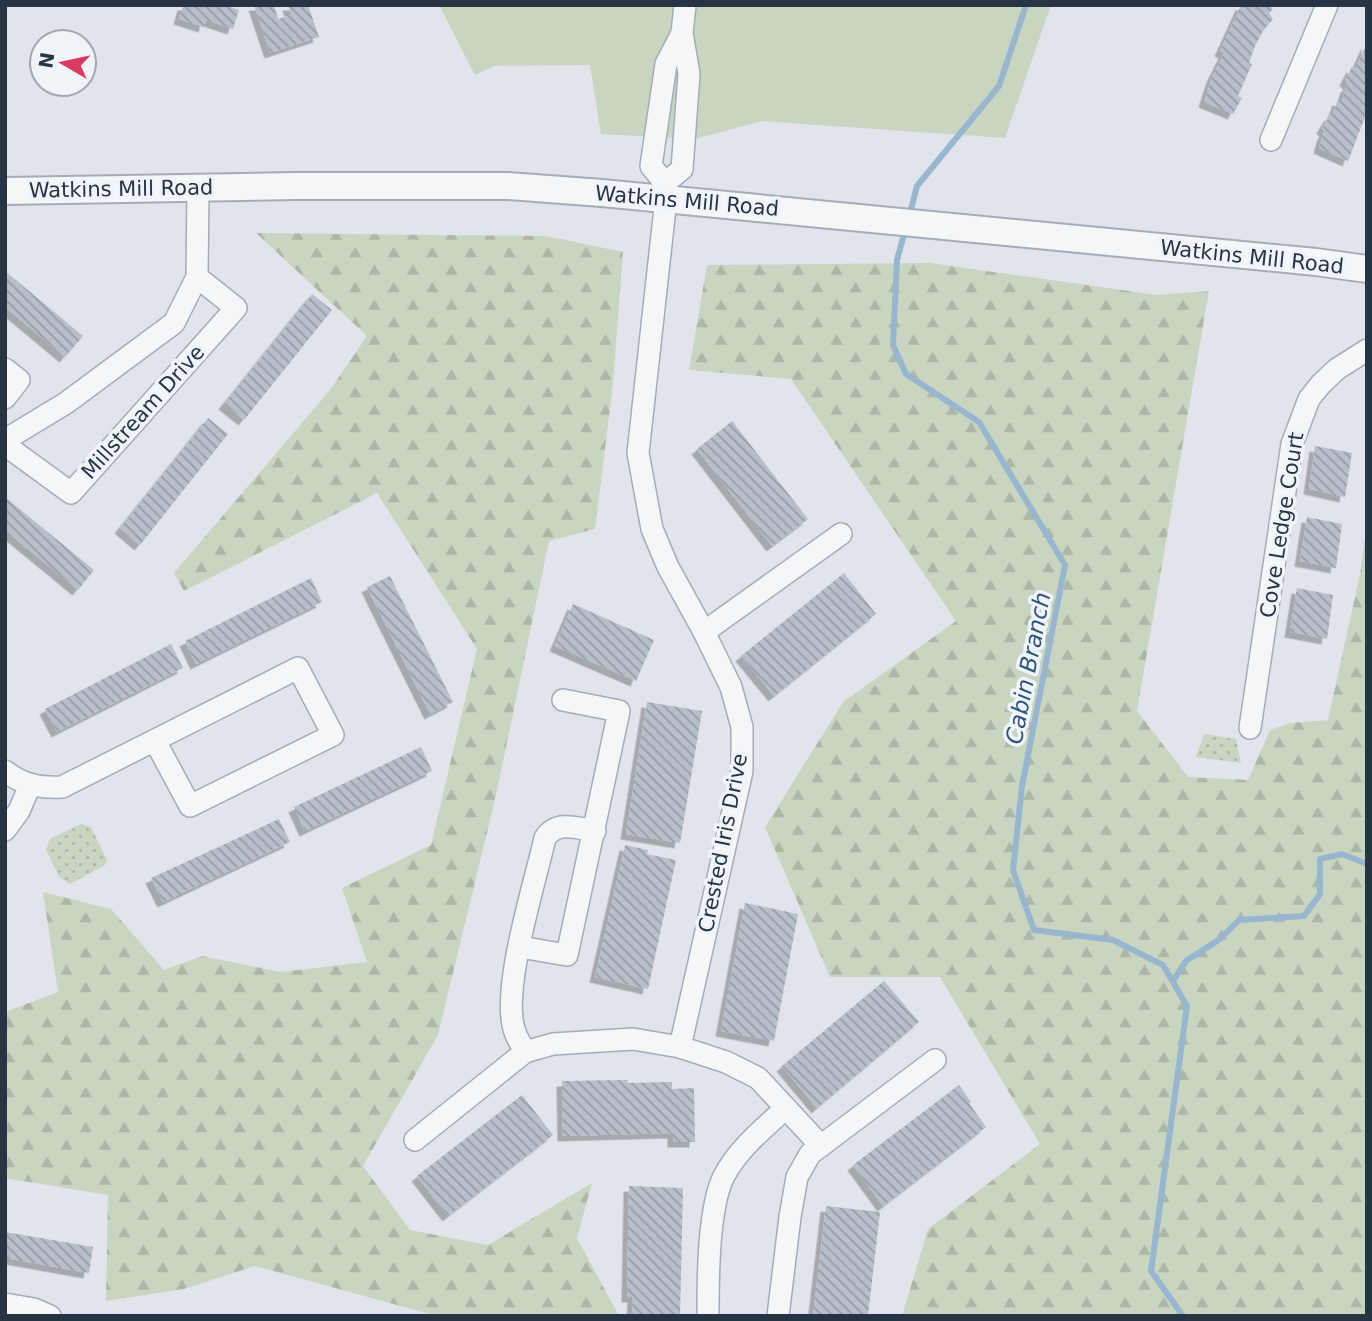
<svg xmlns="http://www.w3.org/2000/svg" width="1372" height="1321" font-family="'DejaVu Sans',sans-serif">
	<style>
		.grass { fill: #c8d5c1 }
		.forest { fill: url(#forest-firs) }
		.park { fill: url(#park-dots) }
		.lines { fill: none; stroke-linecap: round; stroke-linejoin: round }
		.stream { stroke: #98b6ce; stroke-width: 6 }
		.building { fill: url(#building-back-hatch); filter: url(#shadow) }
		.minor-casing { stroke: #a5acb6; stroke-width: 24 }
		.tertiary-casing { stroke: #a5acb6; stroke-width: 30 }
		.minor { stroke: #f4f6f8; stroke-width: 21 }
		.tertiary { stroke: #f4f6f8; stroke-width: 26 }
		.labels { text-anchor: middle; stroke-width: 7; stroke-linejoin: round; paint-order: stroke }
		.street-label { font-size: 21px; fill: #273444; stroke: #f0f4f8 }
		.water-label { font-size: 23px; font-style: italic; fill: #2e567c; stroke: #f0f4f8 }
	</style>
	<defs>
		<pattern id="forest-firs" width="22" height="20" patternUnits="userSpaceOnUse" patternTransform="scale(1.75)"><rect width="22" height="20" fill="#c8d5c1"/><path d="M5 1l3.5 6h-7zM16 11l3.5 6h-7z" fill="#acb7a7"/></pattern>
		<pattern id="park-dots" width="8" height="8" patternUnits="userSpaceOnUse" patternTransform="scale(1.75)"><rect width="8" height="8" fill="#c8d5c1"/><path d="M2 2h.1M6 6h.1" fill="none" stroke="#acb7a7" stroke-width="1.8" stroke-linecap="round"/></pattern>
		<pattern id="building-back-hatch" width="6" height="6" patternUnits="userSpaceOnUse" patternTransform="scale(1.75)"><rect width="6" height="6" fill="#b7bfc9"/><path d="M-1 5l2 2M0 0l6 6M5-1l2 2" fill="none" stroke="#959ca5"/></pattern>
		<filter id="shadow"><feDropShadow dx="-5.5" dy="5.5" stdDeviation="0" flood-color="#0004"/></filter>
	</defs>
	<rect width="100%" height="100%" fill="#e1e5eb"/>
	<polygon class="grass" points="439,5 1051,5 1005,138 762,121 695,139 601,134 590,65 495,66 475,75"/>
	<g class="forest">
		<polygon points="256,233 546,236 623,252 613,384 595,529 549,541 496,795 438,1035 363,1166 410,1230 488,1245 592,1183 577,1238 619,1316 437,1316 255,1266 184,1289 106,1301 108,1195 5,1178 5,1012 58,992 43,892 111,909 164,970 202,956 281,972 367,962 342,888 431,845 477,649 377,493 184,591 174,573 330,390 367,336"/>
		<polygon points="930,263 1157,295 1209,291 1137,711 1188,777 1248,780 1270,730 1290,723 1328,720 1360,574 1367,523 1367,1316 902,1316 928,1229 1040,1144 940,977 830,977 765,827 843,702 956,621 791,379 689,370 707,265"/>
	</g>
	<g class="park">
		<polygon points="1204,734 1236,739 1241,763 1196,757"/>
		<polygon points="81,824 91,827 107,860 105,865 70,884 59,877 46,849 50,839"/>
	</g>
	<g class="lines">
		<g class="stream">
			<polyline points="909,217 917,186 999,86 1026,5"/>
			<polyline points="906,227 897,260 893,345 906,374 979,422 1065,565 1022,786 1013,870 1034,930 1113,940 1163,965 1187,1006 1151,1271 1183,1316"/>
			<polyline points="1173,981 1186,961 1220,939 1239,920 1304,916 1320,894 1320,859 1342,854 1367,864"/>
		</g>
	</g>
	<g class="building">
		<polygon points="183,5 224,5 239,10 233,29 206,20 204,27 179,19"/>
		<polygon points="254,5 274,5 278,19 291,15 288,5 308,5 319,37 270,53"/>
		<polygon points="1241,5 1272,5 1271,8 1273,9 1269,13 1273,19 1263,31 1255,46 1249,63 1252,64 1238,96 1242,98 1233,114 1204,102 1212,77 1224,53 1220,51"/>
		<polygon points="1367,43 1367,112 1348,161 1319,148 1323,134 1325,132 1322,128 1330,115 1332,116 1338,100 1342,101 1346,87 1349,85 1345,80 1352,67 1355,69"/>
		<polygon points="5,271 83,336 65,357 5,307"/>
		<polygon points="312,294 332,310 244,420 224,404"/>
		<polygon points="208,418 228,434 140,545 120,528"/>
		<polygon points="732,421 808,519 772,546 697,449"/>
		<polygon points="1315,446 1352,453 1345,497 1309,489"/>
		<polygon points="5,497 94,570 78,590 5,530"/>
		<polygon points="1307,517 1342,524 1336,568 1300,561"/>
		<polygon points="844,573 876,614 774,696 741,656"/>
		<polygon points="390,576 453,702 430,714 367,587"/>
		<polygon points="311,578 322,602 196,664 185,641"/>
		<polygon points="1297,588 1333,595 1327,639 1290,632"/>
		<polygon points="573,604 654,640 636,681 555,646"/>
		<polygon points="171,644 183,668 57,732 45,709"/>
		<polygon points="647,702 702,711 680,843 626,834"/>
		<polygon points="421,747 432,771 305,831 294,807"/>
		<polygon points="279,819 290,842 163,902 151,878"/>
		<polygon points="625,845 648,850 647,854 676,860 648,989 595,977"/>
		<polygon points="745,903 798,914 774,1041 721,1031"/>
		<polygon points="884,981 919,1022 817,1108 782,1066"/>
		<polygon points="628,1080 627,1083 672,1082 672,1089 694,1088 695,1142 673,1142 673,1133 563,1136 562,1081"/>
		<polygon points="959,1085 971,1102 969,1103 986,1127 883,1206 853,1165"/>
		<polygon points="522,1095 553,1135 448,1216 417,1176"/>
		<polygon points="629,1186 683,1188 680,1316 632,1316 633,1297 627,1297"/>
		<polygon points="826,1206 880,1212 868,1316 813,1316"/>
		<polygon points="5,1232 93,1247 89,1273 5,1258"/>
	</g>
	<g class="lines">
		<g class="minor-casing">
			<g id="minor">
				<polyline points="682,33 685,5"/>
				<polyline points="1271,140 1327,5"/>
				<polyline points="665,183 682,169 689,74 682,33 666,64 651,166 665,183 666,199 638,453 652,529 668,567 704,632 731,687 742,727 742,771 680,1047"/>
				<polyline points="5,369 19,380 5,398"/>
				<polyline points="5,440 66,403 174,323 197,277 198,189"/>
				<polyline points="5,445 71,493 236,308 197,277"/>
				<polyline points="704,632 841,534"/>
				<polyline points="1250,728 1292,444 1309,399 1321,384 1337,369 1367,350"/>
				<path d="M5,771C23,785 39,788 62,787L298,668L333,735L190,806L155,741"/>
				<polyline points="5,830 19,811 30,785"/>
				<polyline points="520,947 567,955 619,711 563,700"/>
				<path d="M525,1052C522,1045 517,1039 515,1032C500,992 535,883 545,838C557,820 577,828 595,831"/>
				<polyline points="415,1140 525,1052 553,1044 633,1039 680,1047 726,1062 758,1078 821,1146"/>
				<polyline points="5,1304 34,1309 50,1316"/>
				<path d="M708,1316C708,1280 708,1207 724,1176C738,1149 764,1128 786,1108"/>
				<polyline points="778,1316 790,1217 797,1177 810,1154 935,1060"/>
			</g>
		</g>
		<g class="tertiary-casing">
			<polyline id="tertiary" points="5,191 294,186 508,186 602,193 1316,262 1367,269"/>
		</g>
		<use href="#minor" class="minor"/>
		<use href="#tertiary" class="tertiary"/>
	</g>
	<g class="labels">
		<g class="street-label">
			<text transform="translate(121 189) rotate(-1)" y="7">Watkins Mill Road</text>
			<text transform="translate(687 201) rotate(5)" y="7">Watkins Mill Road</text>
			<text transform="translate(1252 257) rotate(6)" y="7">Watkins Mill Road</text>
			<text transform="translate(143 412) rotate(-48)" y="7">Millstream Drive</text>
			<text transform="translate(1282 525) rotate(-81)" y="7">Cove Ledge Court</text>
			<text transform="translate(723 843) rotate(-79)" y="7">Crested Iris Drive</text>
		</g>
		<g class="water-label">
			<text transform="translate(1028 668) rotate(-79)" y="8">Cabin Branch</text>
		</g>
	</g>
	<rect width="1372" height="1321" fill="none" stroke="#273444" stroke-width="14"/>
	<g transform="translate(63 63) rotate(279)"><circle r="33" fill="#f0f4f8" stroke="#a0a7b0" stroke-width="2"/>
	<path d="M0-5L12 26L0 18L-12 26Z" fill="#da3b5e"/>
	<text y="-10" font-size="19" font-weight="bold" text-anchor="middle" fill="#273444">N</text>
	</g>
</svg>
